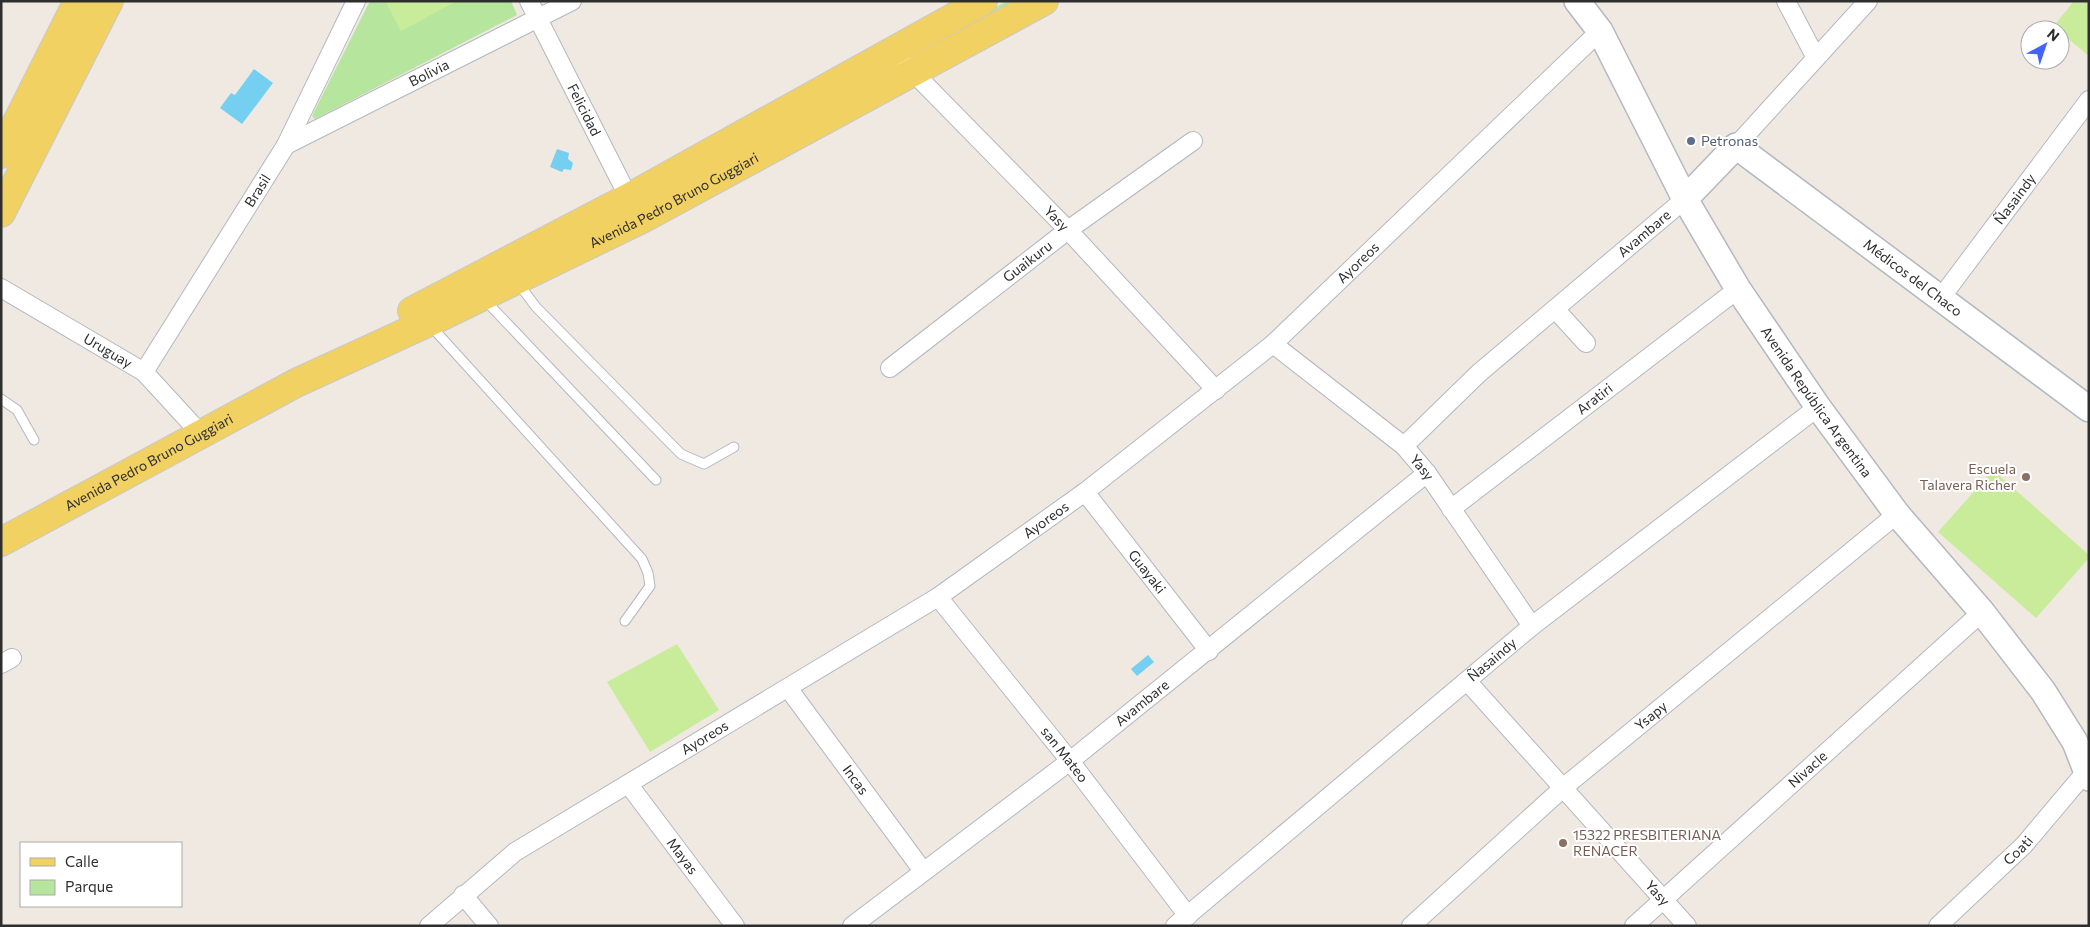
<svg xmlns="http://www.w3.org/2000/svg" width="2090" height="927" font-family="Commissioner,sans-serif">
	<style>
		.green { fill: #b6e59e }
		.pitch { fill: #c9ec9a }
		.water { fill: #75cff0 }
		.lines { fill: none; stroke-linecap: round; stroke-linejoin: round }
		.lane-casing { stroke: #b4b7c1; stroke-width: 11 }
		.street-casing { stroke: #b4b7c1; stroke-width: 20 }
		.secondary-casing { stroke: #b4b7c1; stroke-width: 28 }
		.primary-casing { stroke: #c9c9c9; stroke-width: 30 }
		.lane { stroke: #fff; stroke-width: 9 }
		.street { stroke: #fff; stroke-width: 18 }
		.secondary { stroke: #fff; stroke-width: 25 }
		.primary { stroke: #f2d163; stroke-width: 28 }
		.service-dot { fill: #5c6f8a; stroke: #fff; stroke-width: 2 }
		.education-dot { fill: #8d6e63; stroke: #fff; stroke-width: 2 }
		.labels { text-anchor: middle; stroke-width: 4; stroke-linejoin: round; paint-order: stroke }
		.street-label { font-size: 14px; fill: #2e2e2e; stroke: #fff }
		.service-label { font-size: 14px; fill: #4e5e75; stroke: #fff; text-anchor: start }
		.education-label { font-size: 14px; fill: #785e54; stroke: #fff; text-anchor: end }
	</style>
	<rect width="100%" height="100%" fill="#efe9e1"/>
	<g class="green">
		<polygon points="370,1 511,1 517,15 315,119 312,116"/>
		<polygon points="1007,1 1027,1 917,54 916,53 918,48"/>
	</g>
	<g class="pitch">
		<polygon points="385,1 457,1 401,31"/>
		<polygon points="2074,1 2089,1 2089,56 2060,32 2060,30 2053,27"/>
		<polygon points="1993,470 2089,555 2089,558 2036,618 1938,532"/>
		<polygon points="677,644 719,710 650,752 607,682"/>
	</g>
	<g class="water">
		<polygon points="254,69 273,83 242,124 220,108 231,93 235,95"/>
		<polygon points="557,149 569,153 568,159 573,163 571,170 564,169 562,172 550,167"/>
		<polygon points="1148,655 1154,662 1137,676 1131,669"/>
	</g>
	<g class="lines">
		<g class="lane-casing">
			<g id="lane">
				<polyline points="518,283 536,307 681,454 704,464 734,447"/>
				<polyline points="484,299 656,480"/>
				<polyline points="430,325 642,559 648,573 650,586 625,621"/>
				<polyline points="1,399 17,410 34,440"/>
			</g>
		</g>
		<g class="street-casing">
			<g id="street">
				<path id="s1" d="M529,1L633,206"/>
				<polyline points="1786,1 1816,58"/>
				<path id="s2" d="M906,65L1068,230L1216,390"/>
				<path id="s3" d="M286,145L572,1"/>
				<polyline points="1736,146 1868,1"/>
				<path id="s4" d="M1,288L144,372L200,433"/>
				<path id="s5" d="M1940,299L2089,100"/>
				<polyline points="1555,309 1586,343"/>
				<path id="s6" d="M1273,344L1404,446L1427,473L1532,626"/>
				<path id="s7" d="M890,368L1068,230L1193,141"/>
				<path id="s8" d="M144,372L286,145L356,1"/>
				<path id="s9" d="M1404,446L1479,373L1685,199"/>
				<path id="s10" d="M1085,492L1209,651"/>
				<path id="s11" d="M1451,509L1738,289"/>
				<path id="s12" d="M938,597L1070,761L1188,916"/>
				<polyline points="1,664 12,658"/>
				<path id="s13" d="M1467,681L1687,926"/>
				<path id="s14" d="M788,688L923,871"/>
				<path id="s15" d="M629,785L735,926"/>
				<polyline points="463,895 489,926"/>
				<path id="s16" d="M429,926L515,852L938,597L1085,492L1273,344L1600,31"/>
				<path id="s17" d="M852,926L1070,761L1427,473"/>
				<path id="s18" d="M1175,926L1532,626L1818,407"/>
				<path id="s19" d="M1411,926L1564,787L1897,514"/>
				<path id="s20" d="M1634,926L1982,612"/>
				<path id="s21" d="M1938,926L2024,845L2089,768"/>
			</g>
		</g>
		<g class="secondary-casing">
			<g id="secondary">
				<path id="s22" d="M1577,1L1600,31L1685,199L1738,289L1818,407L1897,514L1982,612L2043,691L2075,742L2089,778"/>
				<path id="s23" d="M1685,199L1736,146L2089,409"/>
			</g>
		</g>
		<g class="primary-casing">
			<g id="primary">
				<polyline points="1,154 78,1"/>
				<polyline points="1,213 109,1"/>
				<polyline points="412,311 628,198 983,1"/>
				<path id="s24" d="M1,542L296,383L442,316L642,219L1044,1"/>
			</g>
		</g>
		<use href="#lane" class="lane"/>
		<use href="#street" class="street"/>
		<use href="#secondary" class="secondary"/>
		<use href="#primary" class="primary"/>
	</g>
	<circle class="service-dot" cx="1691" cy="141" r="5"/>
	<g class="education-dot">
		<circle cx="2026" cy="477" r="5"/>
		<circle cx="1563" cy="843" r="5"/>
	</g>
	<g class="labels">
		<g class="street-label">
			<text dy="5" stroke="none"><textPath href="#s3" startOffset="160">Bolivia</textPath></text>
			<text dy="5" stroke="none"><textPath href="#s1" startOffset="122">Felicidad</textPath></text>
			<text dy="5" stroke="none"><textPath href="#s8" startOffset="214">Brasil</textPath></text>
			<text dy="5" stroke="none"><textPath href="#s5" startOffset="125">Ñasaindy</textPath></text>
			<text dy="5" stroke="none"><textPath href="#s24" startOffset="755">Avenida Pedro Bruno Guggiari</textPath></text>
			<text dy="5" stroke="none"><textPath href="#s2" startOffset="215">Yasy</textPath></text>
			<text dy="5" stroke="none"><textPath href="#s9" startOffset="321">Avambare</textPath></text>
			<text dy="5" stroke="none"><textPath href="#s7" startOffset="174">Guaikuru</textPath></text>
			<text dy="5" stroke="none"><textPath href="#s16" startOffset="1145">Ayoreos</textPath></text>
			<text dy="5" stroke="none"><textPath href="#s23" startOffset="294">Médicos del Chaco</textPath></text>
			<text dy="5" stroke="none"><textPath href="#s4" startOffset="124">Uruguay</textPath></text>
			<text dy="5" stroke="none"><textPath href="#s11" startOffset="181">Aratiri</textPath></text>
			<text dy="5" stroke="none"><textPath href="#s22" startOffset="468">Avenida República Argentina</textPath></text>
			<text dy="5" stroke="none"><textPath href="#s24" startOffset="168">Avenida Pedro Bruno Guggiari</textPath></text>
			<text dy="5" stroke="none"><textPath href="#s6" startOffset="194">Yasy</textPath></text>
			<text dy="5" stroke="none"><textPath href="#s16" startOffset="740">Ayoreos</textPath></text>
			<text dy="5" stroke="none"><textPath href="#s10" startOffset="101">Guayaki</textPath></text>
			<text dy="5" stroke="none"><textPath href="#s18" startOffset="414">Ñasaindy</textPath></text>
			<text dy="5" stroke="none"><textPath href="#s17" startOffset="366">Avambare</textPath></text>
			<text dy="5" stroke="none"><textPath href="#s19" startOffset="319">Ysapy</textPath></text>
			<text dy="5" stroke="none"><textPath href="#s16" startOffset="335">Ayoreos</textPath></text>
			<text dy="5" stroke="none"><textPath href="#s12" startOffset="202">san Mateo</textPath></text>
			<text dy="5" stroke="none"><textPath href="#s20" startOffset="234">Nivacle</textPath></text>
			<text dy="5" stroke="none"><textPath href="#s14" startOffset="114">Incas</textPath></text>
			<text dy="5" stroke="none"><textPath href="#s21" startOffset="110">Coati</textPath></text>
			<text dy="5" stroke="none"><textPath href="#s15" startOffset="89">Mayas</textPath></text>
			<text dy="5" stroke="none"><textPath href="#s13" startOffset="285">Yasy</textPath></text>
		</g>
		<g class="service-label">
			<text x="1701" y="146">Petronas</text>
		</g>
		<g class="education-label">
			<text x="2016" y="474">Escuela<tspan x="2016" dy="16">Talavera Richer</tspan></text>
			<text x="1573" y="840" text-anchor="start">15322 PRESBITERIANA<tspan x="1573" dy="16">RENACER</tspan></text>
		</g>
	</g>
	<rect width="2090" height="927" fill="none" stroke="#2e2e2e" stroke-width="5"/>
	<rect x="20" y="842" width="162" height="65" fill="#ffffff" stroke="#ababab"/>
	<rect x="30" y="858" width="25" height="8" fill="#f2d163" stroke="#ababab"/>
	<text x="65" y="867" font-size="15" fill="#2e2e2e">Calle</text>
	<rect x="30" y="880" width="25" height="15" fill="#b6e59e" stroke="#ababab"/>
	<text x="65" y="892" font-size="15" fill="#2e2e2e">Parque</text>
	<g transform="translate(2045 45) rotate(40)"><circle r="24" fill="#ffffff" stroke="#ababab"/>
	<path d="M0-4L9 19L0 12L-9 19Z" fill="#4264fb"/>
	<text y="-8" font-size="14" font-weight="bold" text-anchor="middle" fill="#2e2e2e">N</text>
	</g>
</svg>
